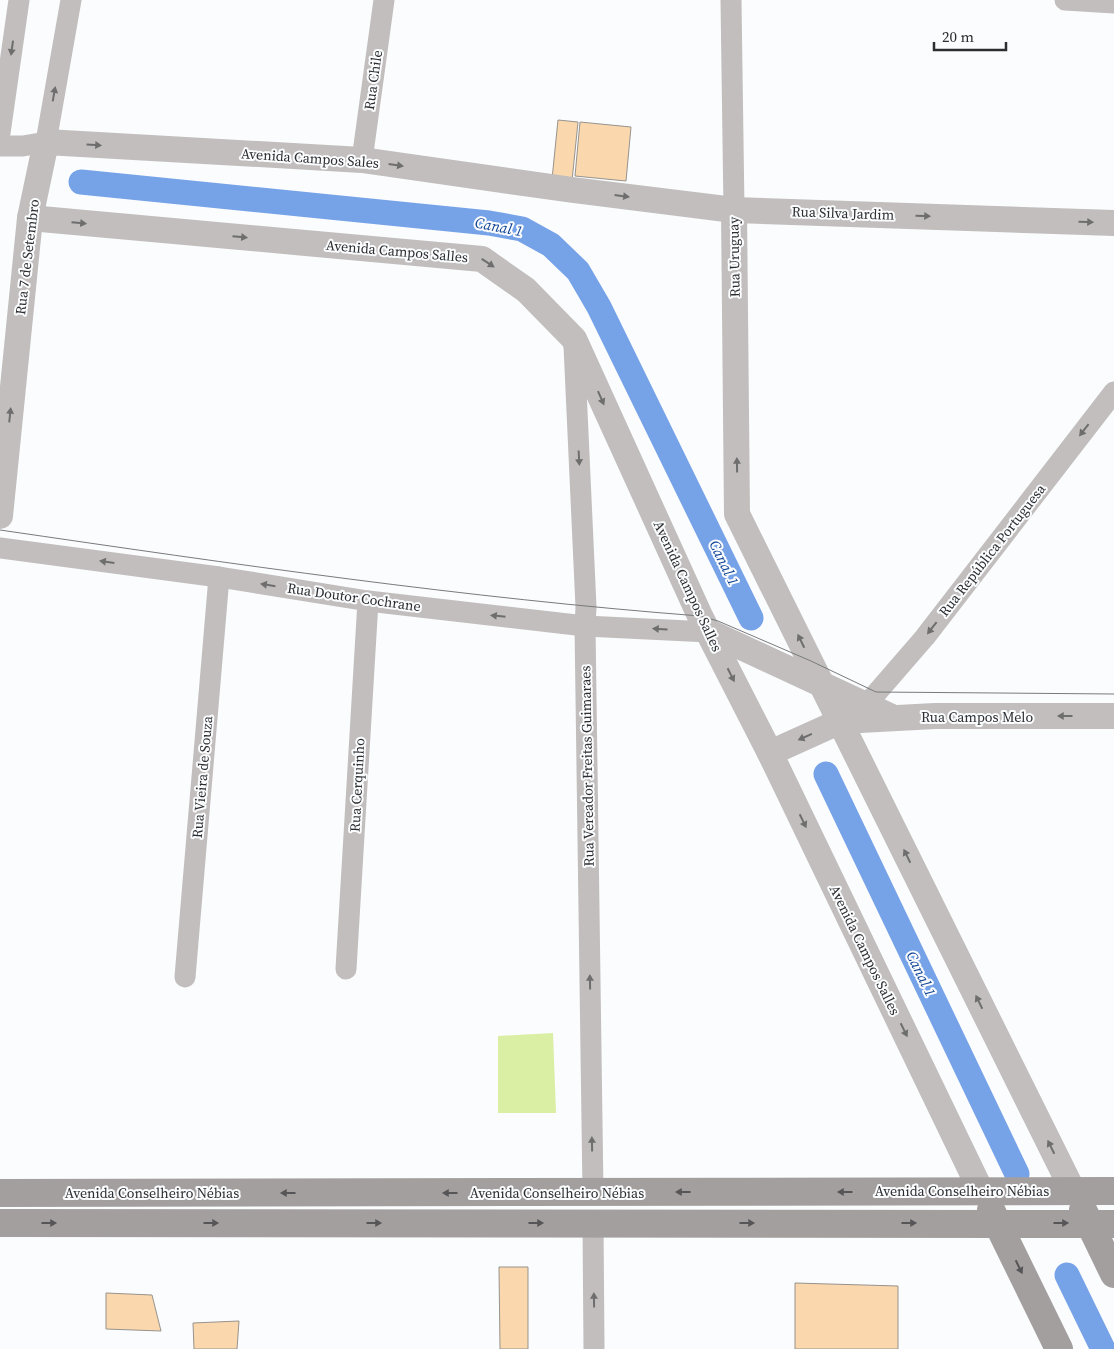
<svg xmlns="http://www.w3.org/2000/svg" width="1114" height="1349" font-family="'Source Serif 4',serif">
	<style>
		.park { fill: #daeea4 }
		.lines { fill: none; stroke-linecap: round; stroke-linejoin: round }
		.canal { stroke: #76a2e8; stroke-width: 25 }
		.building { fill: #fad7ac; stroke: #97938e }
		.minor { stroke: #c1bebd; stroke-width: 21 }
		.tertiary { stroke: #c1bebd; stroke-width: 26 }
		.secondary { stroke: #a49f9f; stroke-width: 28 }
		.tram { stroke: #797a7c; stroke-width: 1 }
		.oneway { fill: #6f6e6f }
		.oneway2 { fill: #565557 }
		.labels { text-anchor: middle; stroke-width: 4; stroke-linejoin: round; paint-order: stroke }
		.street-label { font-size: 14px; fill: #2c2d30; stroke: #fbfcfe }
		.water-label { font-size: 15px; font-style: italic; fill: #104495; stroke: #fbfcfe }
	</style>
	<rect width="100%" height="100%" fill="#fbfcfe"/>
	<polygon class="park" points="553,1033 556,1113 498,1113 498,1036"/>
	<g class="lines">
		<g class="canal">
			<polyline points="81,182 489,223 522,229 551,245 578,271 599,307 751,618"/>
			<polyline points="826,774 1017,1174"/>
			<polyline points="1067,1275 1103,1349"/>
		</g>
	</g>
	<g class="building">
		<polygon points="558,120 578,122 572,181 552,179"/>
		<polygon points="580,122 631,127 626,181 575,176"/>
		<polygon points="499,1267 528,1267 528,1349 500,1349"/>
		<polygon points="795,1283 898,1286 898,1349 795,1349"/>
		<polygon points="106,1293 152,1295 161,1331 106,1329"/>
		<polygon points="239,1321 237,1349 194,1349 193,1323"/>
	</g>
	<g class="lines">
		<g class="minor">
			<polyline points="731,0 734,210"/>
			<polyline points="1065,0 1114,3"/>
			<polyline points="0,133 19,0"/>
			<polyline points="0,146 23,146 46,142 71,0"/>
			<polyline points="362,160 384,0"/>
			<polyline points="574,346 586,607 585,626 593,1193"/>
			<polyline points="0,548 219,577 368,601 585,626 709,632"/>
			<polyline points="867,704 925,637 1114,392"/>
			<polyline points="346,969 368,601"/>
			<polyline points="185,977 219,577"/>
			<polyline points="593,1223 594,1349"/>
		</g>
		<g class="tertiary">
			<polyline points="734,210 737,514 1073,1191"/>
			<polyline points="30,218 482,259 526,290 574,339 700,616 770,753 981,1191"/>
			<polyline points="0,516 30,218 46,142 362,160 573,190 734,210 1114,223"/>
			<polyline points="709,632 894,718"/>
			<polyline points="770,753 841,721 935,716 1114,716"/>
		</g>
		<g class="secondary">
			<polyline points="0,1193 1114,1191"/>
			<polyline points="991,1210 1059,1349"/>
			<polyline points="1083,1210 1114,1274"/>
			<polyline points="0,1223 1114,1224"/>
		</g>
		<path class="tram" d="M0,530C233,564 465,598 700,616L718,621L811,661L876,692L1114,694"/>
	</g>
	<defs><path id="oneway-solid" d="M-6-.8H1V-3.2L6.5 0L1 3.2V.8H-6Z" transform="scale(1.25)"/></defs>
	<g class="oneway">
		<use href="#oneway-solid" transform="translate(12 48) rotate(98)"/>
		<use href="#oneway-solid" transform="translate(54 94) rotate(-80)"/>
		<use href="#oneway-solid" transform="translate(94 145) rotate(3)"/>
		<use href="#oneway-solid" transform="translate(396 165) rotate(8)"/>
		<use href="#oneway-solid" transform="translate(622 196) rotate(7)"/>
		<use href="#oneway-solid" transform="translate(923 216) rotate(2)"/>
		<use href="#oneway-solid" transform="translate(1086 222) rotate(2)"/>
		<use href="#oneway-solid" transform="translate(79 223) rotate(5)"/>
		<use href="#oneway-solid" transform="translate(240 237) rotate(5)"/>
		<use href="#oneway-solid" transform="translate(488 263) rotate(33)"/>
		<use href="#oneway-solid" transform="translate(601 398) rotate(66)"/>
		<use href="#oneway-solid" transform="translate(10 415) rotate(-84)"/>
		<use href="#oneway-solid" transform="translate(1084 430) rotate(128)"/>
		<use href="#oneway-solid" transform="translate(579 458) rotate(87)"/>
		<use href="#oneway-solid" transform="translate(737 465) rotate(-91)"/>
		<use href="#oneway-solid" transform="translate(107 562) rotate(-172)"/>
		<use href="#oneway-solid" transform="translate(268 585) rotate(-171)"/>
		<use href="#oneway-solid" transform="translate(498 616) rotate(-174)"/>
		<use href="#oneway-solid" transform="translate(932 628) rotate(128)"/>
		<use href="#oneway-solid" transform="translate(660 629) rotate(-177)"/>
		<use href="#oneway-solid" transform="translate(801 641) rotate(-116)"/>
		<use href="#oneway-solid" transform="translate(731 675) rotate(63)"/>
		<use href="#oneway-solid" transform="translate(1065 716) rotate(180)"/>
		<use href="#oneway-solid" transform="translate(805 737) rotate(156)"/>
		<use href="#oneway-solid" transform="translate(803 821) rotate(64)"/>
		<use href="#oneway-solid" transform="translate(907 856) rotate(-116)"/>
		<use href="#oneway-solid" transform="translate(590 982) rotate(-91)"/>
		<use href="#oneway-solid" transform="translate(979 1002) rotate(-116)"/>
		<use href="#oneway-solid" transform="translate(904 1030) rotate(64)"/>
		<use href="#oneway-solid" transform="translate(592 1144) rotate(-91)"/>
		<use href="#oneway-solid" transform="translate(1051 1147) rotate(-116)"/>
		<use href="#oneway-solid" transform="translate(594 1300) rotate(-91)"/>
	</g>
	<g class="oneway2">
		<use href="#oneway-solid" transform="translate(683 1192) rotate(180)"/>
		<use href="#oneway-solid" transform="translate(845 1192) rotate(180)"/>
		<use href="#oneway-solid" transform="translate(288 1193) rotate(180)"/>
		<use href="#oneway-solid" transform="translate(450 1193) rotate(180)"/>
		<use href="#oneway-solid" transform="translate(49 1223)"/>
		<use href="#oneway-solid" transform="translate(211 1223)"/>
		<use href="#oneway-solid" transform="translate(374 1223)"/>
		<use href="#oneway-solid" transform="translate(536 1223)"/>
		<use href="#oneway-solid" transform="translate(747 1223)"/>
		<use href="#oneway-solid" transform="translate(909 1223)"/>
		<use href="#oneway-solid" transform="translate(1061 1223)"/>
		<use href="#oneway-solid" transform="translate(1019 1267) rotate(64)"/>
	</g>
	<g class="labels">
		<g class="street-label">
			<text transform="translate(373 80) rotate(-82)" y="5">Rua Chile</text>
			<text transform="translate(310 158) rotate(4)" y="5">Avenida Campos Sales</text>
			<text transform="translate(843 213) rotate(2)" y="5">Rua Silva Jardim</text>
			<text transform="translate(397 251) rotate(5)" y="5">Avenida Campos Salles</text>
			<text transform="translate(27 257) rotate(-83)" y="5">Rua 7 de Setembro</text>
			<text transform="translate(734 257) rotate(-91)" y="5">Rua Uruguay</text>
			<text transform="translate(992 550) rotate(-52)" y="5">Rua República Portuguesa</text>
			<text transform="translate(688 586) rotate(65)" y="5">Avenida Campos Salles</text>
			<text transform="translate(354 597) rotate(8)" y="5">Rua Doutor Cochrane</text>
			<text x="977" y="722">Rua Campos Melo</text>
			<text transform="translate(587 766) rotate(-91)" y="5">Rua Vereador Freitas Guimaraes</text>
			<text transform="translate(202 777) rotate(-85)" y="5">Rua Vieira de Souza</text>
			<text transform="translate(357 785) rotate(-87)" y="5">Rua Cerquinho</text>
			<text transform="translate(865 950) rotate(64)" y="5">Avenida Campos Salles</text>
			<text x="962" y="1196">Avenida Conselheiro Nébias</text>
			<text x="152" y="1198">Avenida Conselheiro Nébias</text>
			<text x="557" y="1198">Avenida Conselheiro Nébias</text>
		</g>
		<g class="water-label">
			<text transform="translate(499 227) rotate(11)" y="5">Canal 1</text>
			<text transform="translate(724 563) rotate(64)" y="5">Canal 1</text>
			<text transform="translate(921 974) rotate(64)" y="5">Canal 1</text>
		</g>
	</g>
	<path d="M934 42v8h72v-8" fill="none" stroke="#2c2d30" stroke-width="2.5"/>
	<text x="942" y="42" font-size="15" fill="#2c2d30" stroke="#fbfcfe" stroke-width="4" paint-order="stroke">20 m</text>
</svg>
